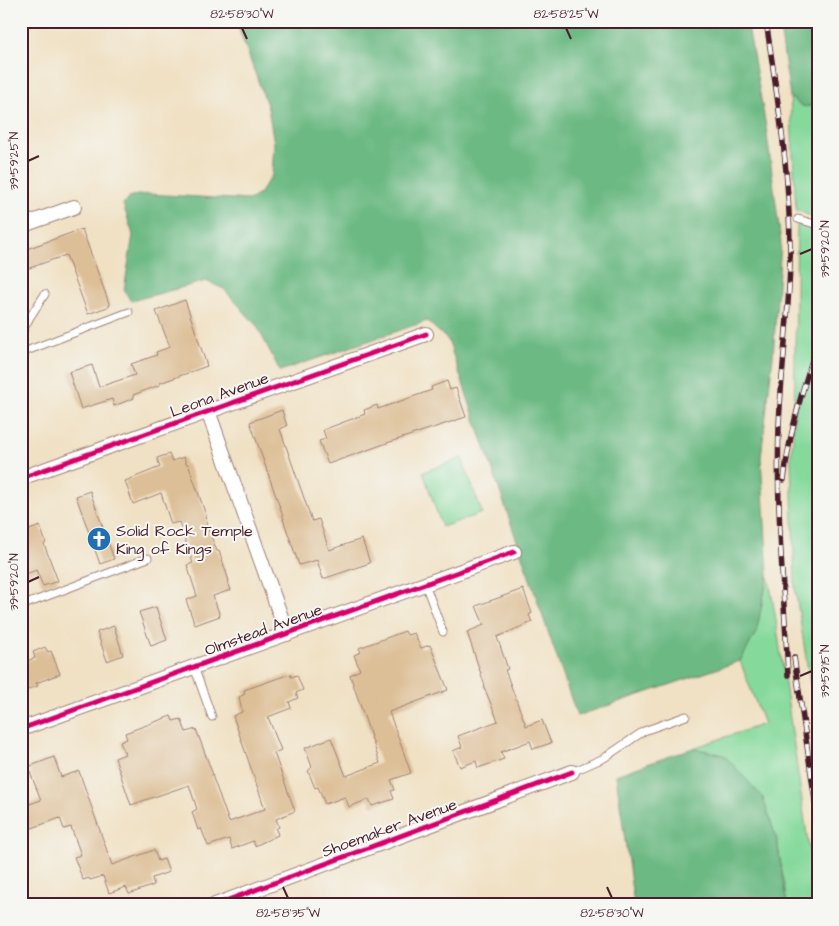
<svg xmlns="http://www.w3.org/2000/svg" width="839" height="926" font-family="'Architects Daughter',sans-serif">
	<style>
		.green { fill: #85d99b; stroke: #687c63 }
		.forest { fill: #6cb983; stroke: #5b6c57 }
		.building { fill: #ddbf97 }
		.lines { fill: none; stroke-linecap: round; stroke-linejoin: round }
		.service-casing { stroke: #9d8078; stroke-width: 9 }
		.minor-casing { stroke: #9d8078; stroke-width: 16 }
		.service { stroke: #fff; stroke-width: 7 }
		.minor { stroke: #fff; stroke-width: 14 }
		.rail-casing { stroke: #4a1f2b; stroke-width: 5.5 }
		.rail { stroke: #f6f6f2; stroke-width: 4; stroke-dasharray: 11; stroke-linecap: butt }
		.cycleway-casing { stroke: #f6f6f2; stroke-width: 8 }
		.cycleway { stroke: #d6006c; stroke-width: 5 }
		.ticks { fill: none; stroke: #4a1f2b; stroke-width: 2 }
		.labels { text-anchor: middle; stroke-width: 4; stroke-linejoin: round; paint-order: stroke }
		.street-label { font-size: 16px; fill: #4a1f2b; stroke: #f6f6f2 }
		.poi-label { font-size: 16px; fill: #4a1f2b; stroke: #f6f6f2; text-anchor: start }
		.neatline { fill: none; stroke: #4a1f2b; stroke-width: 2 }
		.ticks-label { font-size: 12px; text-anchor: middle; fill: #4a1f2b }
	</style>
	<rect width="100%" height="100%" fill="#f6f6f2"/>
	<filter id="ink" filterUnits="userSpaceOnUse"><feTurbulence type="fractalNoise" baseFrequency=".02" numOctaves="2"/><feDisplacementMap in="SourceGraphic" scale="10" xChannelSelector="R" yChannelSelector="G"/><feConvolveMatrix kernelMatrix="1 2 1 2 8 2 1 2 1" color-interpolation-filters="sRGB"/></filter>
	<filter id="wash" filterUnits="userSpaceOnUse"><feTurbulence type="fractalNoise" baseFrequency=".0096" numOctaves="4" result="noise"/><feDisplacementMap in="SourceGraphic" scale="20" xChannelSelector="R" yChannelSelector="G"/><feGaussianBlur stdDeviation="1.12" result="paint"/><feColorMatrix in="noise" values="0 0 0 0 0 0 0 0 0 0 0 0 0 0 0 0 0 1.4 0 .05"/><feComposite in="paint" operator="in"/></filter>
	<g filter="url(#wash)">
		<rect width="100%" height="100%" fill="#f0e1c4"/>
		<g class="green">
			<path d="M790,97C801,106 805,111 818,101V219L796,210Z"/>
			<polygon points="797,224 818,231 818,734 795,588 791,458 794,425"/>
			<polygon points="462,458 482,513 442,527 423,472"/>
			<polygon points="768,574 775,614 817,905 787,905 777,840 724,755 693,748 764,724 740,661 756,633"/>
		</g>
		<g class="forest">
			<polygon points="236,21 747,21 766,127 781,243 773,356 761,457 768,574 756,633 740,661 577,716 448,340 427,321 280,371 257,326 224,289 206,281 131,301 124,290 133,235 123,204 131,196 148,194 249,200 259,194 272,175 274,143 268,108"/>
			<path d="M779,21H811L818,51V101C805,111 801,106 790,97Z"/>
			<polygon points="693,748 724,755 763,798 777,840 787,905 634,905 616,775"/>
		</g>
		<g id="blocks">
			<g class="building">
				<polygon points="82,229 110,306 88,314 66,255 21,271 21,251"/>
				<polygon points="185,300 207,366 160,383 160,385 133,395 134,398 114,406 112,399 81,409 69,372 92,365 99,387 135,375 131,364 157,355 156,352 170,347 156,311"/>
				<polygon points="447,381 450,390 456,388 466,417 390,442 328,464 319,441 326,439 323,430 365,414 364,410 377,405 378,409 432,390 431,387"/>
				<polygon points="282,410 287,426 280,429 312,521 319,519 329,550 362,539 370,563 323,579 317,560 299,565 283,519 284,519 250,422"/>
				<polygon points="169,454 172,461 184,457 186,464 188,464 206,515 207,523 206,524 217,551 219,551 229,581 228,582 231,590 213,596 220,616 195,625 186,600 197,596 187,565 193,563 179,522 171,524 161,493 133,504 125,481 160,467 157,458"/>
				<polygon points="90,491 114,559 100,564 76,496"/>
				<polygon points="40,526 46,543 44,544 58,581 43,586 36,570 21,576 21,533"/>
				<polygon points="523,589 532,613 529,615 532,622 497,637 508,669 505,670 526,726 542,720 551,743 533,749 530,741 501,752 504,759 478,768 476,761 460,767 453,751 462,747 458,736 498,721 484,687 485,686 467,632 484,625 476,606"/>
				<polygon points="156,607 167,640 151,646 139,612"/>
				<polygon points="114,626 123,655 107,661 97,632"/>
				<polygon points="405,631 407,635 414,633 421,648 430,645 448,690 389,712 411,773 391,780 395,790 391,791 394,799 372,806 369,799 349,807 345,797 325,804 318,787 315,788 308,771 312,767 305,748 331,738 346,776 380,763 350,675 360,670 354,655 361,652 359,648"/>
				<polygon points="45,647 48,652 51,651 60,674 36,683 38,686 21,692 21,663 35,658 33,652"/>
				<polygon points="290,674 291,677 297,675 303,690 296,693 298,698 289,702 291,708 268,717 281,750 274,753 295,811 276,819 279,827 276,829 278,835 255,846 253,841 232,849 229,839 208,846 201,828 198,830 192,812 197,809 189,785 131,805 115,758 125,754 120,742 127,739 125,733 171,716 173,721 181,719 186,732 196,729 213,775 212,775 229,822 265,809 233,716 242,712 239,697 245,694 244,690"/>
				<polygon points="54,757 61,777 79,771 112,865 154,850 158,861 164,859 169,872 152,878 154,885 129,894 126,887 109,893 103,876 90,880 89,878 83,880 74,857 81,855 71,827 64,829 60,818 21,832 21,807 41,800 28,767"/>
			</g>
		</g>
	</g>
	<g filter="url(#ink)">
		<use href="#blocks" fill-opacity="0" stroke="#9d8078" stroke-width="1"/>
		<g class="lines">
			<g class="service-casing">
				<g id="service">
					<polyline points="798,219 818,225"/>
					<polyline points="21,335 30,317 45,294"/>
					<polyline points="21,353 129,312"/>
					<polyline points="425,584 443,632"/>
					<polyline points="21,606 148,558"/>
					<polyline points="194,667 212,717"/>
					<polyline points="572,772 604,758 644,731 686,716"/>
				</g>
			</g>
			<g class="minor-casing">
				<g id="minor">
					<polyline points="21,226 74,207"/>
					<polyline points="208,411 287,634"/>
					<polyline points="21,478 426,334"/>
					<polyline points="21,729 514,552"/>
					<polyline points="215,905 572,772"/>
				</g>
			</g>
			<use href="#service" class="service"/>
			<use href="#minor" class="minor"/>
			<g class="rail-casing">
				<g id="rail">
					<path d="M766,21C778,101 791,181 790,261C789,317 781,371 779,427C776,510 784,593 788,675"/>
					<path d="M784,480C789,433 803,387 818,342"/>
					<polyline points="794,657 818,821"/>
				</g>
			</g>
			<use href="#rail" class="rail"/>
			<g class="cycleway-casing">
				<g id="cycleway">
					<polyline points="21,478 426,334"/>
					<polyline points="21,729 514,552"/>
					<polyline points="215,905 572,772"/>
				</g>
			</g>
			<use href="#cycleway" class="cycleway"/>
		</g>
	</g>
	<path class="ticks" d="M242,28L247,39M566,28L571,39M28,161L39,156M800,254L812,249M28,582L39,577M800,676L812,671M283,887L288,898M607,887L612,898"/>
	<defs>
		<g id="church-disc" transform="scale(1.25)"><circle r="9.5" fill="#1f6fb2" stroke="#f6f6f2"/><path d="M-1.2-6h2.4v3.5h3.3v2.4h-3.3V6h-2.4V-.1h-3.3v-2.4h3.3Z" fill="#fff"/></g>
	</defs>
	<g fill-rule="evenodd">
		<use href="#church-disc" x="99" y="539"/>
	</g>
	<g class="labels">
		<g class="street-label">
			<text transform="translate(219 394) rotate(-20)" y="6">Leona Avenue</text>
			<text transform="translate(263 629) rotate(-20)" y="6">Olmstead Avenue</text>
			<text transform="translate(389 827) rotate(-20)" y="6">Shoemaker Avenue</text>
		</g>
		<g class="poi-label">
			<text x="116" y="536">Solid Rock Temple<tspan x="116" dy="18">King of Kings</tspan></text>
		</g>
	</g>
	<rect width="839" height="926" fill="none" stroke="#f6f6f2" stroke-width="55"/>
	<rect x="28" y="28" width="784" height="870" class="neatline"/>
	<g class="ticks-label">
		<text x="242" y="18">82°58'30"W</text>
		<text x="566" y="18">82°58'25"W</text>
		<text transform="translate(14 161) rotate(-90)" y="4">39°59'25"N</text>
		<text transform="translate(825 249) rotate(-90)" y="4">39°59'20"N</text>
		<text transform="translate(14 582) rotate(-90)" y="4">39°59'20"N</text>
		<text transform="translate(825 671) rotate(-90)" y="4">39°59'15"N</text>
		<text x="288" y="917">82°58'35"W</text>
		<text x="612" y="917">82°58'30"W</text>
	</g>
</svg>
